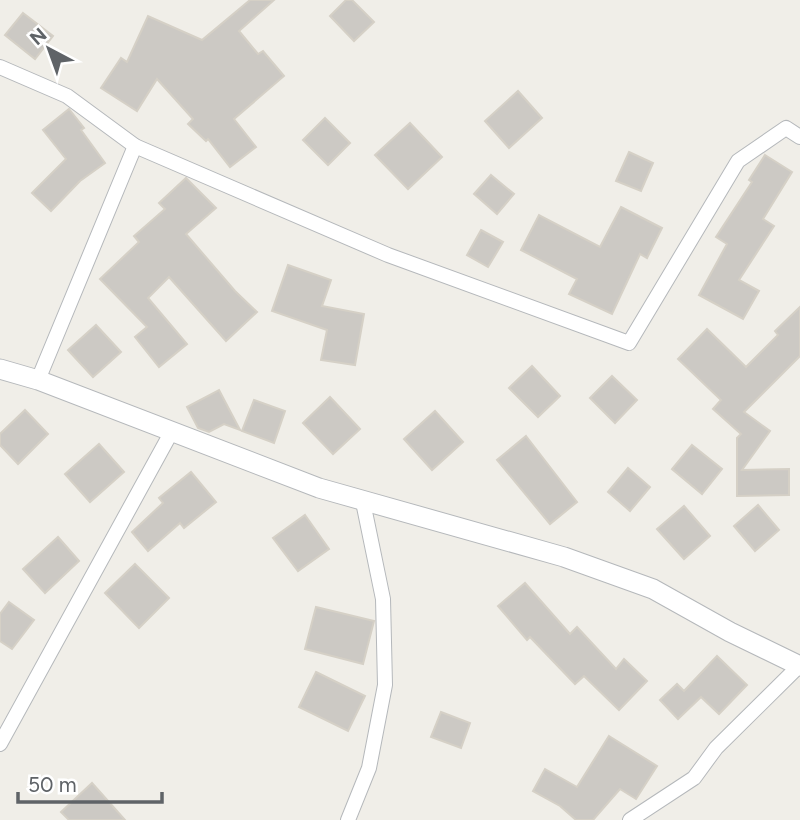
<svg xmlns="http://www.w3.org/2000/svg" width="800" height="820" font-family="Figtree,sans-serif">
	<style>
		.building { fill: #ccc9c4; stroke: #d5d0c6; stroke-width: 2 }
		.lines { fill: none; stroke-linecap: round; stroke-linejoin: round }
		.minor-casing { stroke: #b5b8bb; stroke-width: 16 }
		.tertiary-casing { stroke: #b5b8bb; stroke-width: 21 }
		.minor { stroke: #fff; stroke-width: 14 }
		.tertiary { stroke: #fff; stroke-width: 19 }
	</style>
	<rect width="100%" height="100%" fill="#f0eee8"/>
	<g class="building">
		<polygon points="250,0 274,0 239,31 258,54 263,51 284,76 234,119 256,147 230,167 208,139 206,141 188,124 193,119 157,79 137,111 101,88 121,58 127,62 148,16 202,40"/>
		<polygon points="346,0 352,0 374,22 354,41 330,16"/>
		<polygon points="23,13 53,36 35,59 5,35"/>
		<polygon points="518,91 542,118 509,148 485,121"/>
		<polygon points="69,109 84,128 81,130 105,163 80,181 51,211 32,193 66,159 43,130"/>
		<polygon points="325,118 350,143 328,165 303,140"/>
		<polygon points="410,123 442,157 408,189 375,155"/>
		<polygon points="629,152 653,163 641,191 616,181"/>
		<polygon points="765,155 792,172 763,219 774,226 739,280 759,291 743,319 699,295 727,244 716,237 752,182 749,180"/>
		<polygon points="491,175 514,194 497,214 474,194"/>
		<polygon points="186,178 216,208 186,234 235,291 257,312 226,341 169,277 148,298 187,344 159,367 135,337 147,327 100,279 139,242 134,236 165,209 159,203"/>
		<polygon points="621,207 662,228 647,258 640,254 612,314 569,294 577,279 521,250 539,215 600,247"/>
		<polygon points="481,230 503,242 488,267 467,255"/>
		<polygon points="288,265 331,280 322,306 364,314 355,365 321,360 327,330 272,311"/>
		<polygon points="800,307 800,356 744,412 770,431 742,470 789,469 789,495 737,496 737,438 741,434 713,409 721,400 678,359 707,329 746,367 778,335 775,331"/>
		<polygon points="96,325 121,352 93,377 68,350"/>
		<polygon points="532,366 560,396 538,417 509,388"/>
		<polygon points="612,376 637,400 615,423 590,398"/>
		<polygon points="219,390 240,430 224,424 209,432 198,428 187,407"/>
		<polygon points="330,397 360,429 333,454 303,423"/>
		<polygon points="254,400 285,411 274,443 242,431"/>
		<polygon points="25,410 48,434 18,464 0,445 0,434"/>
		<polygon points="435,411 463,442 432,470 404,439"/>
		<polygon points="526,436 577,502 550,524 497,460"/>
		<polygon points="99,444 124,472 90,502 65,474"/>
		<polygon points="692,445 722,469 702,494 672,469"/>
		<polygon points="628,468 650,487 630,511 608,492"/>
		<polygon points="191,472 216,502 184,528 180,523 148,551 132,532 163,503 159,498"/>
		<polygon points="758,505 779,530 755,551 734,526"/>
		<polygon points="684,506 710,536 684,559 657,529"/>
		<polygon points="305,515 329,549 298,571 273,538"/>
		<polygon points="58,537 79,561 45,593 23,569"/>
		<polygon points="135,564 169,598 139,628 105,593"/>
		<polygon points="525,583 570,634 577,627 616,669 624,659 647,681 619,710 584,676 575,684 530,637 527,640 498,606"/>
		<polygon points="9,602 34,620 12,649 0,641 0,614"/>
		<polygon points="316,607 374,621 363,664 305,649"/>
		<polygon points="717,656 747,685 719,714 701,697 678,719 660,700 677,684 684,691"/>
		<polygon points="316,672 365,696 348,731 299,707"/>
		<polygon points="441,712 470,723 461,748 431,737"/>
		<polygon points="609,736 657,766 636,799 620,789 593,820 576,820 560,806 533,791 545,769 577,787"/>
		<polygon points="92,783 125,820 69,820 61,812"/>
	</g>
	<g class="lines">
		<g class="minor-casing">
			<g id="minor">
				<polyline points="0,67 67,96 135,146"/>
				<polyline points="38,380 135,146 388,255 629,343 738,161 786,128 800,137"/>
				<polyline points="0,744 172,431"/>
				<polyline points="348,820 369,768 385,685 383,599 363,502"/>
				<polyline points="630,820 694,778 716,748 799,666"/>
			</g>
		</g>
		<g class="tertiary-casing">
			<polyline id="tertiary" points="0,369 38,380 319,488 564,557 653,589 730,632 800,666"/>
		</g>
		<use href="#minor" class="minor"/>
		<use href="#tertiary" class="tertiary"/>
	</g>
	<g transform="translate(49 49) rotate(319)" stroke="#ffffff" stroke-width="5" paint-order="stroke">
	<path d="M0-5L12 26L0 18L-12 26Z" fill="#5f6367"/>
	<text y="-10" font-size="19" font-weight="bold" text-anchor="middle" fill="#5f6367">N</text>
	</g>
	<path d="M18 792v10h144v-10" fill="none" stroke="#5f6367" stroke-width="3.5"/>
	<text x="28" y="792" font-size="21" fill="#5f6367" stroke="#ffffff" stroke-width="5" paint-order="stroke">50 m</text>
</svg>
